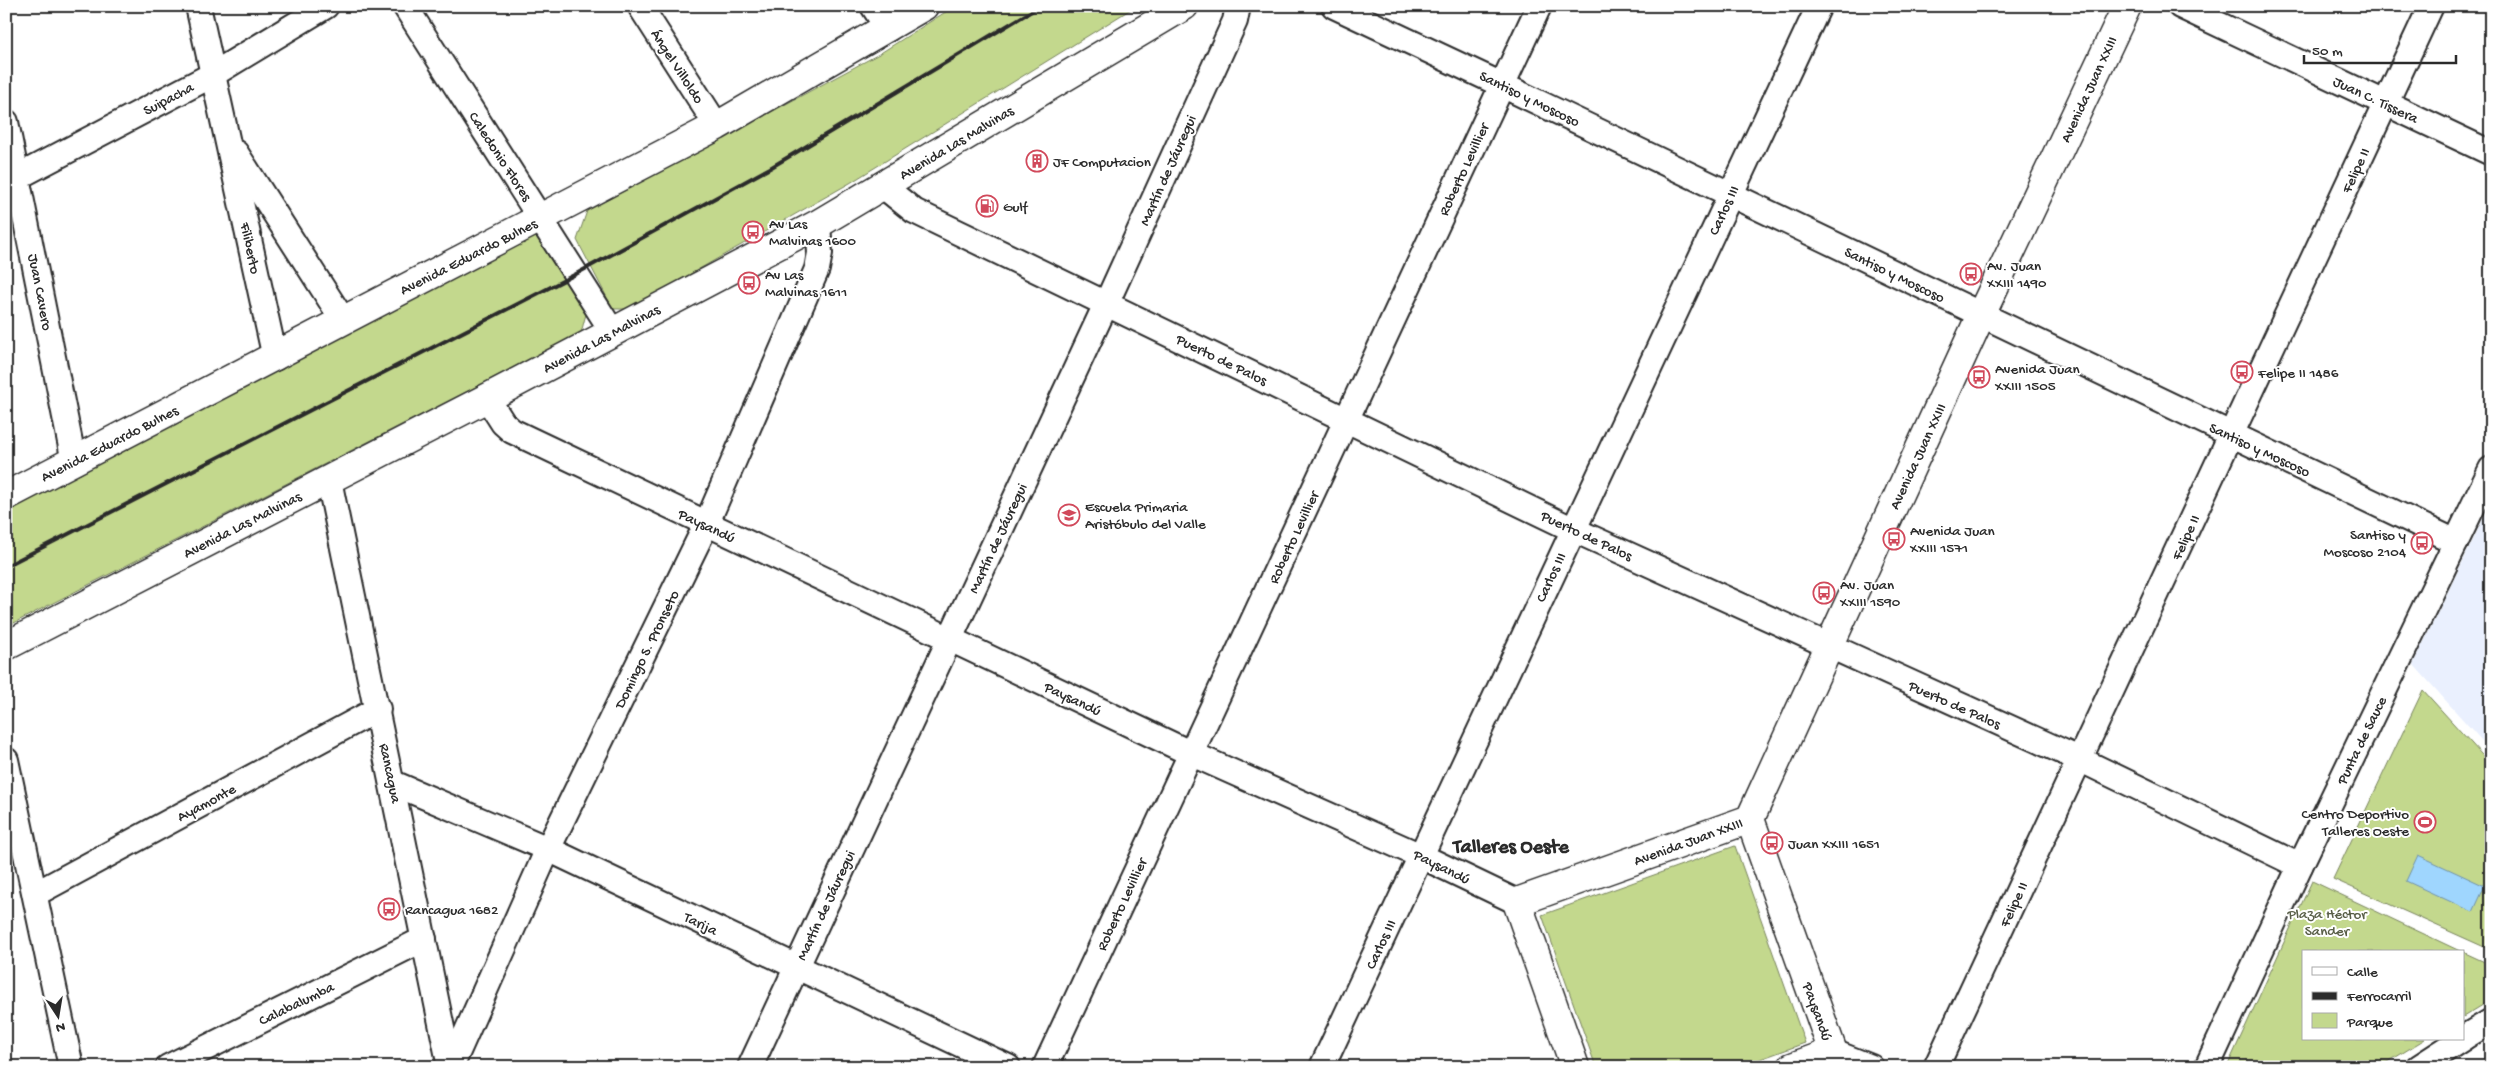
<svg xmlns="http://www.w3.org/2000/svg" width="2497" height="1073" font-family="'Gochi Hand',sans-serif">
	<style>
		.built { fill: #eaf0fe }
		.green { fill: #c3d88d; stroke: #77825c }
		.water { fill: #9fd6fe; stroke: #7192aa }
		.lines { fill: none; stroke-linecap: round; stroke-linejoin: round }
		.minor-casing { stroke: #2b2b2b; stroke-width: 28 }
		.secondary-casing { stroke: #2b2b2b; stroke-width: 31 }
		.minor { stroke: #fff; stroke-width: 24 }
		.secondary { stroke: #fff; stroke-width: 28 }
		.rail { stroke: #2b2b2b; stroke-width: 4 }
		.labels { text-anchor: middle; stroke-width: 4; stroke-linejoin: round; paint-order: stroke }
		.street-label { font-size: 15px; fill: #2b2b2b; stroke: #fff }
		.poi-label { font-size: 15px; fill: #2b2b2b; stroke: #fff; text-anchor: start }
		.park-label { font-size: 15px; fill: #595f48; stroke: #fff }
		.district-label { font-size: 20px; font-weight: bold; fill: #2b2b2b; stroke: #fff }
	</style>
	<rect width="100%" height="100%" fill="#fff"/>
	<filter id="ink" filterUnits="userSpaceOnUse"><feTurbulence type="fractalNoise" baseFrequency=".02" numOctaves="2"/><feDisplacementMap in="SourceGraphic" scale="10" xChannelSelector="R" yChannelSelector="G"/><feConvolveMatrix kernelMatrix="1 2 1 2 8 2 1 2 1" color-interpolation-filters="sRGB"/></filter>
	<g filter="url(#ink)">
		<polygon class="built" points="2491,503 2491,751 2413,664"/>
		<g class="green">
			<polygon points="955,6 1136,6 850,183 629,309 613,309 577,240 587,211 879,54"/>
			<polygon points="538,237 586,314 581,333 6,627 6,503 517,241"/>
			<polygon points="2423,690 2491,765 2491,950 2333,879"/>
			<polygon points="1735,846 1805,1043 1738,1067 1596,1067 1542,915"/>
			<polygon points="2312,881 2462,952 2303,952 2303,1039 2425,1039 2380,1067 2227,1067"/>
			<polygon points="2463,952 2491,965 2491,1000 2463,1017"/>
		</g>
		<polygon class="water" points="2418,855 2485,886 2473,912 2406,881"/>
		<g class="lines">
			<g class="minor-casing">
				<g id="minor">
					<polyline points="198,6 275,358"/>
					<polyline points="405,6 612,331"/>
					<polyline points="640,6 717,126"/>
					<polyline points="873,6 888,29"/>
					<polyline points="1334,6 1502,85 2456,542"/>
					<polyline points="2180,6 2491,153"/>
					<polyline points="6,122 74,462"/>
					<polyline points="236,153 343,320"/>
					<polyline points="6,183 212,75 326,6"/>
					<polyline points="883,186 914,211 1572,529 2081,760 2300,866"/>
					<polyline points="487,398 503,423 512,431 1192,754 1421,856 1517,902"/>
					<polyline points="329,480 450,1067"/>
					<polyline points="6,760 71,1067"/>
					<polyline points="393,783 548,849 1008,1067"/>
					<polyline points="35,894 378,709"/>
					<polyline points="2463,1038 2491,1021"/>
					<polyline points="1833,1052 1871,1067"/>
					<polyline points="168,1067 424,939"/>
					<polyline points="451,1067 548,849 706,525 817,269 820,253 818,224"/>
					<polyline points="750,1067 1107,302 1235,21 1238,6"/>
					<polyline points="1045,1067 1539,6"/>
					<polyline points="1322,1067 1819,6"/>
					<polyline points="1936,1067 2431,6"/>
					<polyline points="2207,1067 2300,866 2491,469"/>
					<polyline points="2419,1067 2462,1039"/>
				</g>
			</g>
			<g class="secondary-casing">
				<g id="secondary">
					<polyline points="6,496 717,126 924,6"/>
					<polyline points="6,646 487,398 818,224 1184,6"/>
					<polyline points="1750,819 1833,1052 1792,1067"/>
					<polyline points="1575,1067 1517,902 1750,819 1981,315 2127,6"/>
				</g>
			</g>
			<use href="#minor" class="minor"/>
			<use href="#secondary" class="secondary"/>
			<polyline class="rail" points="6,566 576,274 770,168 1040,6"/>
		</g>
	</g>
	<defs>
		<g id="building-ring" transform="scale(1.125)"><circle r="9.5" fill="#fff" stroke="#d1495b" stroke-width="1.5"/><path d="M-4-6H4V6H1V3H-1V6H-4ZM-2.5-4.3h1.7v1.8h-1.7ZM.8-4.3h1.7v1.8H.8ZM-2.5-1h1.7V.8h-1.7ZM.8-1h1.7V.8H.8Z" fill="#d1495b"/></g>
		<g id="fuel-ring" transform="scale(1.125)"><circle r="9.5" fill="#fff" stroke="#d1495b" stroke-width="1.5"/><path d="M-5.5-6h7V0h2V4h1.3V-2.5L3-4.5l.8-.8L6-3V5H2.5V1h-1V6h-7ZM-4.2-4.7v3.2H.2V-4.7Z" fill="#d1495b"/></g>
		<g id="bus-ring" transform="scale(1.125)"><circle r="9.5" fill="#fff" stroke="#d1495b" stroke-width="1.5"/><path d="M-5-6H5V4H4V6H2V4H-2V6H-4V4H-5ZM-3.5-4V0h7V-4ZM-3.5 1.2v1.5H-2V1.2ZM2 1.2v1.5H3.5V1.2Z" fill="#d1495b"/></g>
		<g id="school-ring" transform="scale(1.125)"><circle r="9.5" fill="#fff" stroke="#d1495b" stroke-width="1.5"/><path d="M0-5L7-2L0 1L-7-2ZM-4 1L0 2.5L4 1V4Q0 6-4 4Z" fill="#d1495b"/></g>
		<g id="stadium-ring" transform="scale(1.125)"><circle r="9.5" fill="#fff" stroke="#d1495b" stroke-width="1.5"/><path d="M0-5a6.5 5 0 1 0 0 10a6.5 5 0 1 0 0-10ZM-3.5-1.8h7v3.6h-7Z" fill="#d1495b"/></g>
	</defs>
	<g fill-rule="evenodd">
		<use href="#building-ring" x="1037" y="161"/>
		<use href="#fuel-ring" x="987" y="206"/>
		<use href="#bus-ring" x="753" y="232"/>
		<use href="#bus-ring" x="1971" y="274"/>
		<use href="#bus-ring" x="749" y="283"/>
		<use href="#bus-ring" x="2242" y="372"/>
		<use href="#bus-ring" x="1979" y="377"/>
		<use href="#school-ring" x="1069" y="515"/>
		<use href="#bus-ring" x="1894" y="539"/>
		<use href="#bus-ring" x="2422" y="543"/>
		<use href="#bus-ring" x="1824" y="593"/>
		<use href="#stadium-ring" x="2425" y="822"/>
		<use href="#bus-ring" x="1772" y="843"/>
		<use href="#bus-ring" x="389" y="909"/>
	</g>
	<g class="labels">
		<g class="street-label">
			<text transform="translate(678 66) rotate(57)" y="5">Ángel Villoldo</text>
			<text transform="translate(2088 89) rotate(-65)" y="5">Avenida Juan XXIII</text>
			<text transform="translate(168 98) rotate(-28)" y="5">Suipacha</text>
			<text transform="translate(1530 98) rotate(26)" y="5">Santiso y Moscoso</text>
			<text transform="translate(2376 99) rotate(25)" y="5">Juan C. Tissera</text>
			<text transform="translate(956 142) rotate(-31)" y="5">Avenida Las Malvinas</text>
			<text transform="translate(501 156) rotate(57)" y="5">Caledonio Flores</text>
			<text transform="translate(1463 169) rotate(-65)" y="5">Roberto Levillier</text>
			<text transform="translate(1167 170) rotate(-66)" y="5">Martín de Jáuregui</text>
			<text transform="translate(2355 170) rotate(-65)" y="5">Felipe II</text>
			<text transform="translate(1723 210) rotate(-65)" y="5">Carlos III</text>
			<text transform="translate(251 248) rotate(78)" y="5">Filiberto</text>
			<text transform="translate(468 256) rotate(-27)" y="5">Avenida Eduardo Bulnes</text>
			<text transform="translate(1895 274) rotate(26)" y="5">Santiso y Moscoso</text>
			<text transform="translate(41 292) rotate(79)" y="5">Juan Cavero</text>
			<text transform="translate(601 338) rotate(-28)" y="5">Avenida Las Malvinas</text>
			<text transform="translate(1222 359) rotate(26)" y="5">Puerto de Palos</text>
			<text transform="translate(109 443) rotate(-27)" y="5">Avenida Eduardo Bulnes</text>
			<text transform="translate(2260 449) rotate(25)" y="5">Santiso y Moscoso</text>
			<text transform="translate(1917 456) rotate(-65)" y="5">Avenida Juan XXIII</text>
			<text transform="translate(242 524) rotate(-27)" y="5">Avenida Las Malvinas</text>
			<text transform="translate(707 525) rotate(25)" y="5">Paysandú</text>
			<text transform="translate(1587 535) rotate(25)" y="5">Puerto de Palos</text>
			<text transform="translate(1293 537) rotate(-65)" y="5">Roberto Levillier</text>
			<text transform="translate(2185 537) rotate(-65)" y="5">Felipe II</text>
			<text transform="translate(997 538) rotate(-65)" y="5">Martín de Jáuregui</text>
			<text transform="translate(1550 577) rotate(-65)" y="5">Carlos III</text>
			<text transform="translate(646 649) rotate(-64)" y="5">Domingo S. Pronseto</text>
			<text transform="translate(1073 698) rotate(25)" y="5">Paysandú</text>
			<text transform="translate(1955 704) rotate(24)" y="5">Puerto de Palos</text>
			<text transform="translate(2361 740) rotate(-64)" y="5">Punta de Sauce</text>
			<text transform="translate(391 773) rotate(78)" y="5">Rancagua</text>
			<text transform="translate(206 802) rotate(-28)" y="5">Ayamonte</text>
			<text transform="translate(1688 841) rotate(-20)" y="5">Avenida Juan XXIII</text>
			<text transform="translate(1442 866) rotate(26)" y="5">Paysandú</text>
			<text transform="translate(1121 904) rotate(-65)" y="5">Roberto Levillier</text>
			<text transform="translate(2013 904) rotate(-65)" y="5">Felipe II</text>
			<text transform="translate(825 905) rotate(-65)" y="5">Martín de Jáuregui</text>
			<text transform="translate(701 923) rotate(26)" y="5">Tarija</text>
			<text transform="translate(1380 944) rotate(-65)" y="5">Carlos III</text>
			<text transform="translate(296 1003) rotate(-26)" y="5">Calabalumba</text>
			<text transform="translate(1818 1011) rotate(70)" y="5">Paysandú</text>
		</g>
		<g class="poi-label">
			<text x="1053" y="166">JF Computacion</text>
			<text x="1003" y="211">Gulf</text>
			<text x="769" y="228">Av Las<tspan x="769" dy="17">Malvinas 1600</tspan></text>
			<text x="1987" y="270">Av. Juan<tspan x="1987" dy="17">XXIII 1490</tspan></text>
			<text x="765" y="279">Av Las<tspan x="765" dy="17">Malvinas 1611</tspan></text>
			<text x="1995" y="373">Avenida Juan<tspan x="1995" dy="17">XXIII 1505</tspan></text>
			<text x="2258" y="377">Felipe II 1486</text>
			<text x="1085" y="511">Escuela Primaria<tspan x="1085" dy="17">Aristóbulo del Valle</tspan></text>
			<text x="1910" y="535">Avenida Juan<tspan x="1910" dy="17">XXIII 1571</tspan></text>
			<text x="2406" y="539" text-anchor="end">Santiso y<tspan x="2406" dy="17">Moscoso 2104</tspan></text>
			<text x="1840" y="589">Av. Juan<tspan x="1840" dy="17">XXIII 1590</tspan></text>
			<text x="2409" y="818" text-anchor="end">Centro Deportivo<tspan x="2409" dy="17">Talleres Oeste</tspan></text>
			<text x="1788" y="848">Juan XXIII 1651</text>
			<text x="405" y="914">Rancagua 1682</text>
		</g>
		<g class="park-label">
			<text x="2327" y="918">Plaza Héctor<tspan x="2327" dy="17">Sander</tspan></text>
		</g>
		<g class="district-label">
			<text x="1511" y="852">Talleres Oeste</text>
		</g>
	</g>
	<rect width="2497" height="1073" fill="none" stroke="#fff" stroke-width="25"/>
	<rect x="12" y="12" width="2472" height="1048" fill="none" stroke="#2b2b2b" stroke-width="2" filter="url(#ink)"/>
	<rect x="2302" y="950" width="162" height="90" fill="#ffffff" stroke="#aaaaaa"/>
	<rect x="2312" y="967" width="25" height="8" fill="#ffffff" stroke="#aaaaaa"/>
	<text x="2347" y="976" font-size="15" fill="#2b2b2b">Calle</text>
	<rect x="2312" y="992" width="25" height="8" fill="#2b2b2b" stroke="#aaaaaa"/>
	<text x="2347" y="1000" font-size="15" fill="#2b2b2b">Ferrocarril</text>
	<rect x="2312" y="1013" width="25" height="15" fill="#c3d88d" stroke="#aaaaaa"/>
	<text x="2347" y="1026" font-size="15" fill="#2b2b2b">Parque</text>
	<g transform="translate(58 1016) rotate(168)" stroke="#ffffff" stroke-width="4" paint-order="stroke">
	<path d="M0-4L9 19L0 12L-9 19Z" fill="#2b2b2b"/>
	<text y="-8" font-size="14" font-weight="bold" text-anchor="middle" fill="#2b2b2b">N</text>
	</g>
	<path d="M2304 55v8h152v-8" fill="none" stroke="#2b2b2b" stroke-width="2.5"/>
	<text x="2312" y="55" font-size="15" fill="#2b2b2b" stroke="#ffffff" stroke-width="4" paint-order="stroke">50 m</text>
</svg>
